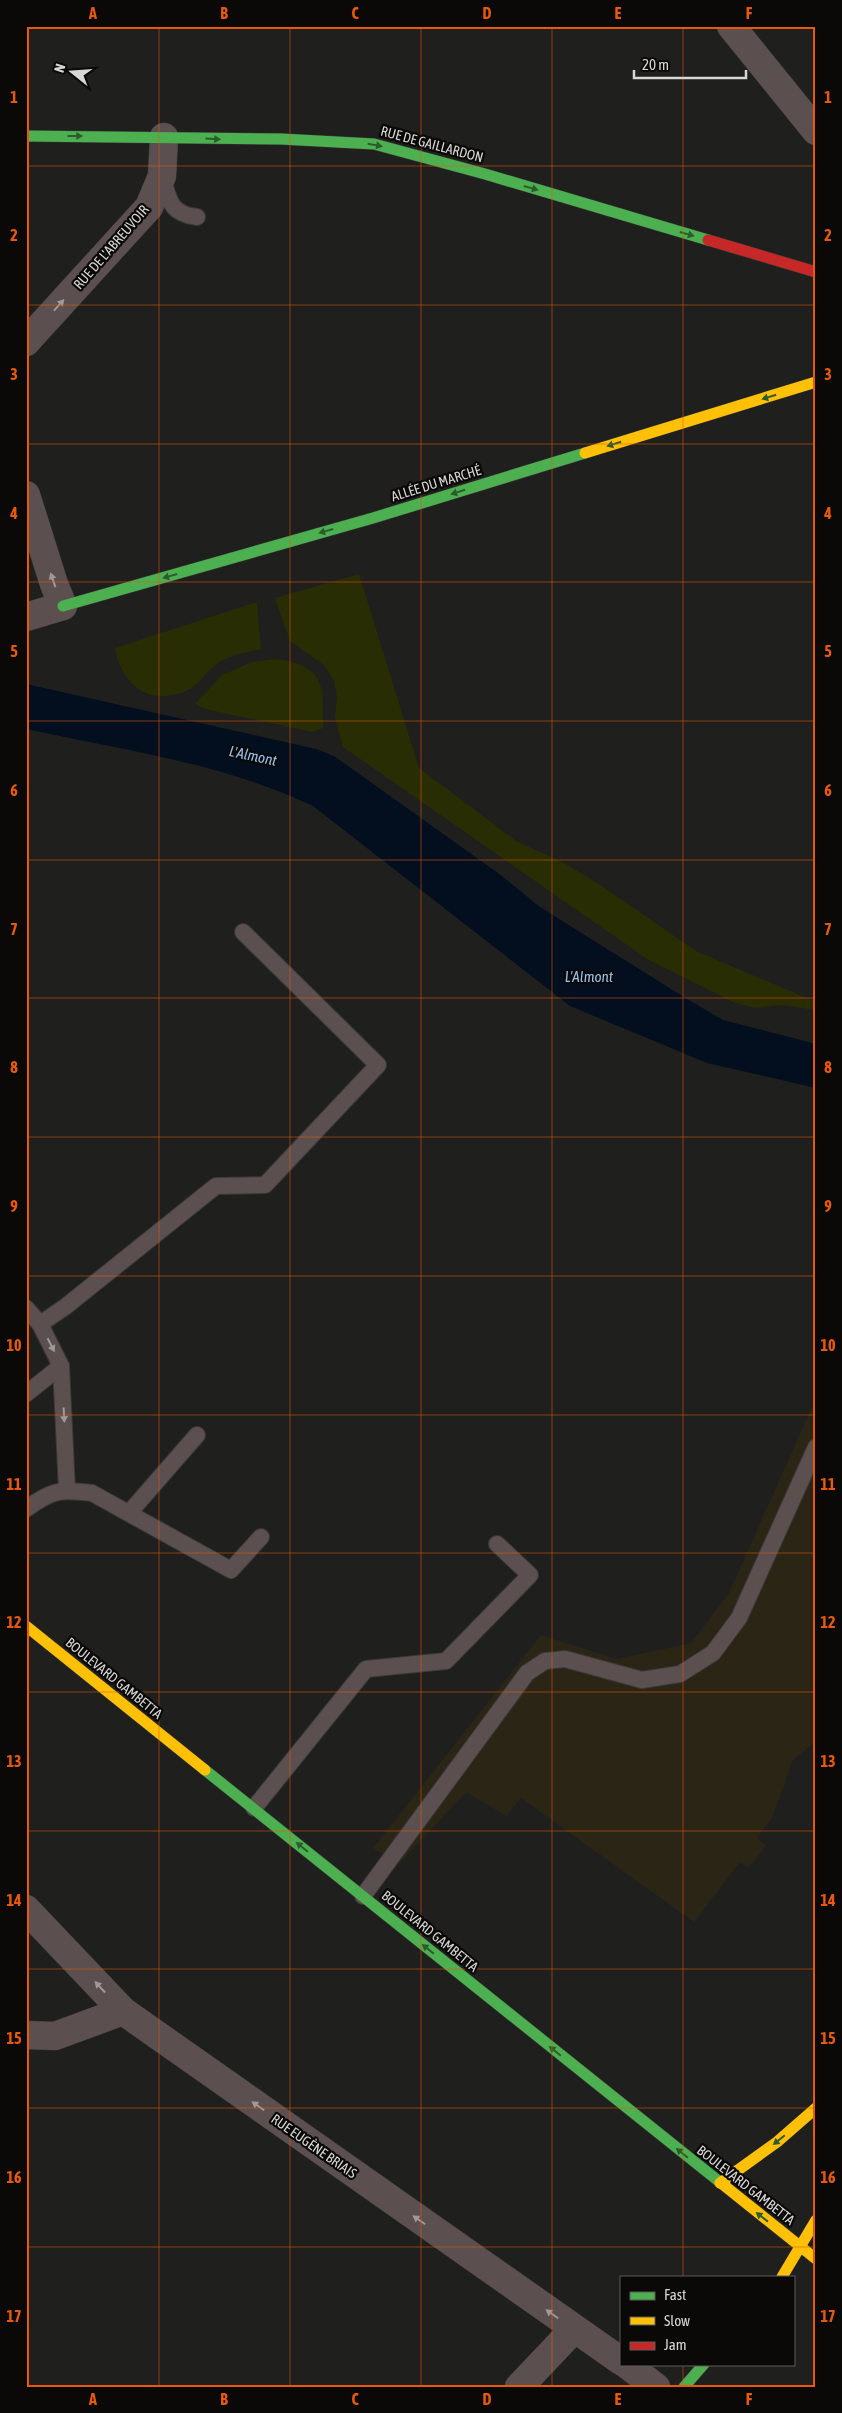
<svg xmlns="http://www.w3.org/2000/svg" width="842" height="2413" font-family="'Asap Condensed',sans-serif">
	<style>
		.education { fill: #2b2516 }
		.green { fill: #292d04 }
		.water { fill: #030f1e }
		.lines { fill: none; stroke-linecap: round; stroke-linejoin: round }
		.lane-casing { stroke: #393938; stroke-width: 18 }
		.street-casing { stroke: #393938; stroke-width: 29 }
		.fast-casing { stroke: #393938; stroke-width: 12 }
		.slow-casing { stroke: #393938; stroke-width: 12 }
		.jam-casing { stroke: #393938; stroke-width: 12 }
		.lane { stroke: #5b504f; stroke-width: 16 }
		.street { stroke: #5b504f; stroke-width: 28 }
		.fast { stroke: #4caf50; stroke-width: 11 }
		.slow { stroke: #ffc107; stroke-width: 11 }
		.jam { stroke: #c62828; stroke-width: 11 }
		.oneway { fill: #2b5c2c }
		.oneway2 { fill: #9f9a99 }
		.grid { fill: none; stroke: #e8590c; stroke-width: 1; stroke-opacity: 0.55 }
		.labels { text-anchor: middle; stroke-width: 4.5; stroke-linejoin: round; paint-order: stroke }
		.street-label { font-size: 14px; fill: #d7d7d5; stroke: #0a0908 }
		.water-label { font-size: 15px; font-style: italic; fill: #94c3f3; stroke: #0a0908 }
		.neatline { fill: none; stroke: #e8590c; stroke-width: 2 }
		.grid-label { font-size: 16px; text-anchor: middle; font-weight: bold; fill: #e8590c }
	</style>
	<rect width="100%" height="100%" fill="#1f1f1e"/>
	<polygon class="education" points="816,1398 816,1741 793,1760 772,1818 757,1838 766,1846 748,1868 740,1862 694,1922 521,1798 506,1816 466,1792 399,1864 373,1848 541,1635 616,1659 691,1643 729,1593"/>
	<g class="green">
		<polygon points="359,574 419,768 516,841 562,862 596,882 696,951 816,1002 816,1010 780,1005 755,1008 735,1003 647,959 343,747 335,717 337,697 334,681 324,665 290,641 275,598"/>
		<path d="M257,602L261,649C246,652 231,655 218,663C207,670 201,683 190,689C151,708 122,687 115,648Z"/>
		<path d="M276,659C325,665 324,686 323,728L312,732L205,709L195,704L222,675L252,662Z"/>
	</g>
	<path class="water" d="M26,684L316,749L334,756L498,873L540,907L687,999L723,1020L816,1044V1088L707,1063L570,1006L313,806C223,763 122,750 26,729Z"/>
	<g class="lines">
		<g class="lane-casing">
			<g id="lane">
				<path d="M162,176C169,200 170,214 197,217"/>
				<polyline points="26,1308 40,1324 61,1366 67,1490"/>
				<polyline points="40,1324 65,1307 216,1186 265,1185 378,1065 243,932"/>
				<polyline points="26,1394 61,1366"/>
				<path d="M26,1509C52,1490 60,1489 92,1493L231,1570L261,1537"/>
				<polyline points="129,1513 197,1435"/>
				<polyline points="254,1808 366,1669 446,1661 530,1575 497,1544"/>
				<polyline points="363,1896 527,1673 545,1661 565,1659 642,1680 680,1674 713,1653 739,1618 816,1447"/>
			</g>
		</g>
		<g class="street-casing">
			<g id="street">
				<polyline points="731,26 816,131"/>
				<polyline points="26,342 149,207 162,176 164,137"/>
				<polyline points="26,495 54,584 63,606 26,617"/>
				<polyline points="26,1909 123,2011 621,2361"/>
				<polyline points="26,2035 55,2036 123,2011"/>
				<polyline points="626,2364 656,2387"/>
				<polyline points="519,2387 574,2329"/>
			</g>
		</g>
		<g class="fast-casing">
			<g id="fast">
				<polyline points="26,136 281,139 374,144 485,174 708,240"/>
				<polyline points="63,606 373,518 585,453"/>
				<polyline points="205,1770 721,2183"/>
				<polyline points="684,2387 704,2364"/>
			</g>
		</g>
		<g class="slow-casing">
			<g id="slow">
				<polyline points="585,453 816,382"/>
				<polyline points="26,1626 205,1770"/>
				<polyline points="720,2183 777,2142 816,2108"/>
				<polyline points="721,2183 816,2259"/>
				<polyline points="782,2277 816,2220"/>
			</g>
		</g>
		<g class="jam-casing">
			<polyline id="jam" points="708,240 816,272"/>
		</g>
		<use href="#lane" class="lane"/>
		<use href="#street" class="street"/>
		<use href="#fast" class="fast"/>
		<use href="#slow" class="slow"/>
		<use href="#jam" class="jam"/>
	</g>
	<defs><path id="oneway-solid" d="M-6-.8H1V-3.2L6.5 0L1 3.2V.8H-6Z" transform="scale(1.25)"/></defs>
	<g class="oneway">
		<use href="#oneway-solid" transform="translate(75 136)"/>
		<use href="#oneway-solid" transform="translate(213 139) rotate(3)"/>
		<use href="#oneway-solid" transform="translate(375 145) rotate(10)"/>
		<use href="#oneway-solid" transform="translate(531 188) rotate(16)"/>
		<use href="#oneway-solid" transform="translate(687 234) rotate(16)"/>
		<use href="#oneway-solid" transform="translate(769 397) rotate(163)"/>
		<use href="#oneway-solid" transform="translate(614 444) rotate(163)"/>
		<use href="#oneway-solid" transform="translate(458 492) rotate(163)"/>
		<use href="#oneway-solid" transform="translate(326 531) rotate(164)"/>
		<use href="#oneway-solid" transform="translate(170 576) rotate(164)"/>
		<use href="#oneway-solid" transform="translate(302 1847) rotate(-141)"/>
		<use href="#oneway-solid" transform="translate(428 1949) rotate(-141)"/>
		<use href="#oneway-solid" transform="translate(555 2051) rotate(-141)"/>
		<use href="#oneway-solid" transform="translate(779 2140) rotate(141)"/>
		<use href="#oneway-solid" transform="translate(682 2153) rotate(-141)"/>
		<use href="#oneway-solid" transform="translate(762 2217) rotate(-142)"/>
	</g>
	<g class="oneway2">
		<use href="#oneway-solid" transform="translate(59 305) rotate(-48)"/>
		<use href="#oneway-solid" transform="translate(53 580) rotate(-109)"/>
		<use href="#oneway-solid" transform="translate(51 1345) rotate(63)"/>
		<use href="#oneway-solid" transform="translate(64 1415) rotate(87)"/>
		<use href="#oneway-solid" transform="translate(100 1987) rotate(-133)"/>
		<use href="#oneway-solid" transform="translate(258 2106) rotate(-145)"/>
		<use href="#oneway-solid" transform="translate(419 2220) rotate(-145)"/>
		<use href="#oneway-solid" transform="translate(552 2314) rotate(-145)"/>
	</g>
	<path class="grid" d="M159,26V2387M290,26V2387M421,26V2387M552,26V2387M683,26V2277M26,166H816M26,305H816M26,444H816M26,582H816M26,721H816M26,860H816M26,998H816M26,1137H816M26,1276H816M26,1415H816M26,1553H816M26,1692H816M26,1831H816M26,1969H816M26,2108H816M26,2247H816M683,2364V2387"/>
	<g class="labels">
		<g class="street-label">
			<text transform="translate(432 144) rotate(15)" y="5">RUE DE GAILLARDON</text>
			<text transform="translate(111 247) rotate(-49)" y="5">RUE DE L'ABREUVOIR</text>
			<text transform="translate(436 483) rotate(-17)" y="5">ALLÉE DU MARCHÉ</text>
			<text transform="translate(114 1678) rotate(39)" y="5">BOULEVARD GAMBETTA</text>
			<text transform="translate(430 1931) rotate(39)" y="5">BOULEVARD GAMBETTA</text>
			<text transform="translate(314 2146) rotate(35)" y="5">RUE EUGÈNE BRIAIS</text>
			<text transform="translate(746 2185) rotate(38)" y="5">BOULEVARD GAMBETTA</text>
		</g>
		<g class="water-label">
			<text transform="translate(253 756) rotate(12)" y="5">L'Almont</text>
			<text x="589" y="982">L'Almont</text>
		</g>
	</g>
	<rect width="842" height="2413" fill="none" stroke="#0a0908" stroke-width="55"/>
	<rect x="620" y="2276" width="175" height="90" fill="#0a0908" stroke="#5c5b5a"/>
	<rect x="630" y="2292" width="25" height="8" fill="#4caf50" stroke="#5c5b5a"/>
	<text x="664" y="2300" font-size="15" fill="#d7d7d5">Fast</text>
	<rect x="630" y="2317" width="25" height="8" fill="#ffc107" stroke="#5c5b5a"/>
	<text x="664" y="2326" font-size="15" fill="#d7d7d5">Slow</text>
	<rect x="630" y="2342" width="25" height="8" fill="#c62828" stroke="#5c5b5a"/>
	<text x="664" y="2350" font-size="15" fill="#d7d7d5">Jam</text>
	<g transform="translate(72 72) rotate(287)" stroke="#0a0908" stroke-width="4" paint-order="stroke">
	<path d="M0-4L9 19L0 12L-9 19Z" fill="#d7d7d5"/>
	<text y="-8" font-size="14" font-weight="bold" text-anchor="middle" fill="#d7d7d5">N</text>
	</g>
	<path d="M634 70v8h112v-8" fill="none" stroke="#d7d7d5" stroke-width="2.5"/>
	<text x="642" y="70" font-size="15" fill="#d7d7d5" stroke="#0a0908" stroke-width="4" paint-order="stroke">20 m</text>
	<rect x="28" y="28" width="786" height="2358" class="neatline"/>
	<g class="grid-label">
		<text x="93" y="19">A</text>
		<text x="224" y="19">B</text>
		<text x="355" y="19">C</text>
		<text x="487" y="19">D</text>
		<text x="618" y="19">E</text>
		<text x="749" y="19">F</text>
		<text x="14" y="103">1</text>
		<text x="828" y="103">1</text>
		<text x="14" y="241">2</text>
		<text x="828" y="241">2</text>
		<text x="14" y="380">3</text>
		<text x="828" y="380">3</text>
		<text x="14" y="519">4</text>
		<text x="828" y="519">4</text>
		<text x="14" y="657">5</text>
		<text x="828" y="657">5</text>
		<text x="14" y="796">6</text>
		<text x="828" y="796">6</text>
		<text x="14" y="935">7</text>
		<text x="828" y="935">7</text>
		<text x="14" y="1073">8</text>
		<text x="828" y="1073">8</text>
		<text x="14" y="1212">9</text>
		<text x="828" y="1212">9</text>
		<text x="14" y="1351">10</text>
		<text x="828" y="1351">10</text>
		<text x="14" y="1490">11</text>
		<text x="828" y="1490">11</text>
		<text x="14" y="1628">12</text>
		<text x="828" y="1628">12</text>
		<text x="14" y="1767">13</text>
		<text x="828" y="1767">13</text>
		<text x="14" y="1906">14</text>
		<text x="828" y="1906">14</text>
		<text x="14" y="2044">15</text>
		<text x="828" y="2044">15</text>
		<text x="14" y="2183">16</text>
		<text x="828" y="2183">16</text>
		<text x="14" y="2322">17</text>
		<text x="828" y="2322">17</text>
		<text x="93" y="2405">A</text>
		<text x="224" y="2405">B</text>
		<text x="355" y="2405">C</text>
		<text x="487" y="2405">D</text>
		<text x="618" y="2405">E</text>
		<text x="749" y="2405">F</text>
	</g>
</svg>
